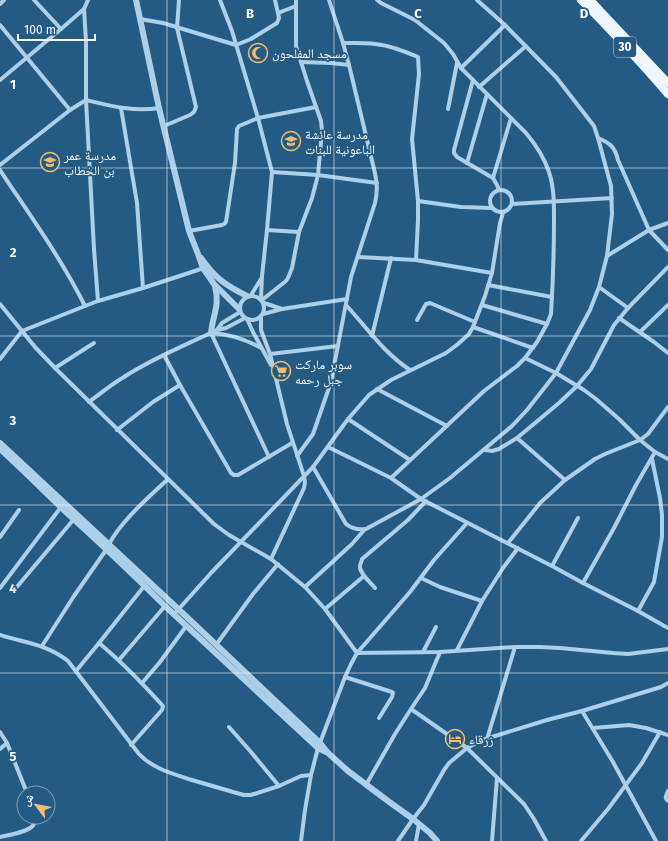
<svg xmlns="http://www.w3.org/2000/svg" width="668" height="841" font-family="'Fira Sans','Noto Naskh Arabic',sans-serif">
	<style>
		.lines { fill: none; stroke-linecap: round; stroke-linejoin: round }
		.minor { stroke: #adcfe8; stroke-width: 4 }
		.tertiary { stroke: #adcfe8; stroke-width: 6 }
		.primary { stroke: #eff7fe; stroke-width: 8 }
		.grid { fill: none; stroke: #fff; stroke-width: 1; stroke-opacity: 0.55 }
		.labels { text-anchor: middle; stroke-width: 3.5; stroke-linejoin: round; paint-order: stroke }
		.shield { fill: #245b84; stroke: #bdceda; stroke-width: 1 }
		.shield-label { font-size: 12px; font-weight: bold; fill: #fff }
		.poi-label { font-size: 13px; fill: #fff; stroke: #245b84; text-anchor: start }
		.grid-label { font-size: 13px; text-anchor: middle; font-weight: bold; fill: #fff; stroke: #245b84; stroke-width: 3.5; stroke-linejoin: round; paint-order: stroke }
	</style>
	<rect width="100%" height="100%" fill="#245b84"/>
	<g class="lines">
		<g class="minor">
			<polyline points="34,0 61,29"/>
			<polyline points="220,0 232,31 258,118 272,172 267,230 262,276 261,298"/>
			<polyline points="275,0 278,13"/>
			<path d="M377,0L381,3L415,20L444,43L453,54L461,68L526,133C536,145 544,157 549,172C554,187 554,203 554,218C554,250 553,282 551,314L547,324L537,342L525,358L517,366L484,391L391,478"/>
			<polyline points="0,4 4,0"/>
			<polyline points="84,9 86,41 86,100 94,249 98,301"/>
			<polyline points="140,19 163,23 236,45 251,39 277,23 279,18 278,13 296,6"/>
			<polyline points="0,25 70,110"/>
			<path d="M343,43C356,43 369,42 382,45C394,47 406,52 418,57L419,74L412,139L418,201V220L416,260"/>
			<polyline points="301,62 331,63 349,65"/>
			<polyline points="461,68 505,25"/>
			<polyline points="0,80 61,29 84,9 88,0"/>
			<polyline points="473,80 454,150 454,153 457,157 493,178 497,185 499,190"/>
			<polyline points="479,87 526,46"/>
			<polyline points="121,108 137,203 143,288"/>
			<polyline points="448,109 457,63"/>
			<polyline points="164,126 190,115 194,112 196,107 177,28 179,0"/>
			<path d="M598,138C610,143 615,147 618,160L649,230L668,250"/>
			<polyline points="467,163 487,94"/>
			<path d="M0,165L70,110L86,100C111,106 133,112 159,108"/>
			<path d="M0,170C29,214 61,258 85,306L22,331L0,359"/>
			<polyline points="272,172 318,175 377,183"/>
			<polyline points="493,178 511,118"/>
			<circle cx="501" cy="201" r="11"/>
			<polyline points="418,201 461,207 492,208"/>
			<polyline points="512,204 612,198"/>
			<polyline points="267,230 299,232"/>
			<polyline points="189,231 222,225 224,224 226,222 235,163 237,129 239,126 258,118 316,107"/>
			<polyline points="607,256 649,230 668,223"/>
			<polyline points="358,257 416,260 492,273"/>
			<polyline points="488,285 552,297"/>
			<polyline points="599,287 628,308"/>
			<polyline points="251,295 261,279"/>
			<circle cx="252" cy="308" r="12"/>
			<polyline points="262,300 286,281 288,278 292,268 299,232 312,198 318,175 322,131 321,121 307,81 296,46 296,0"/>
			<polyline points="264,303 282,309"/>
			<polyline points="0,304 35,347 55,368 214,524 229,535 271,559 305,587 325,609 357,653"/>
			<path d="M346,305C367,328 384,353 410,370"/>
			<polyline points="482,305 547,324"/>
			<polyline points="85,306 98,301 143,288 204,268"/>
			<polyline points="263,314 282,309 347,299"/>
			<polyline points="261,316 261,330 270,354 287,424 304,476 305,482 304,488 271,559"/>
			<polyline points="619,318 654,342 668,353"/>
			<polyline points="247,319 253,332 271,365"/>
			<polyline points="417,320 426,304 430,303 475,322"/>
			<polyline points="473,327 533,348"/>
			<polyline points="217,330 222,323 240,312"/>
			<polyline points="640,332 668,305"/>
			<polyline points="372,336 391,258"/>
			<path d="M261,348C245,339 229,334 211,333L269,457"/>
			<polyline points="270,354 338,346"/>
			<polyline points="164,355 180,385 231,473 234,475 238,475 292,443"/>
			<polyline points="525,358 556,373 584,390 596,399 619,419 640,440 655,452 668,459"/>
			<polyline points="55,368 94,343"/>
			<polyline points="377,389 447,426"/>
			<path d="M89,402C101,393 112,384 124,377C153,358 186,345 217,330L226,328L245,318"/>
			<polyline points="348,419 410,460"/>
			<polyline points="117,430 153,402 180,385"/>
			<polyline points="517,438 565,480"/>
			<polyline points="328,447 391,478 421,499 552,566 583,583 638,611 668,628"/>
			<polyline points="485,450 492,451 499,449 517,438 559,403 577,386 591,369 614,325 628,308 668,267"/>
			<path d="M297,456L313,434L331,382L351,277L375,203C378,190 377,182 374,169L349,65L343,43L329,0"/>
			<path d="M313,467L346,524C352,529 358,530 366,529L421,499L450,478L512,426L527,410L556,373L590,310L599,287L607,256L612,214L611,186L598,138L594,126L556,77L505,25L477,0"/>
			<polyline points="0,537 19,510"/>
			<polyline points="508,543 540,503 565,480 595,459 605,454 640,440 648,434 668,407"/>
			<path d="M109,544C123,519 147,499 168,479"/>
			<polyline points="552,566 578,518"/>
			<polyline points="421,578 440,587 482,601"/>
			<polyline points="583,583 614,528 636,485 655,452"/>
			<polyline points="305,587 352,544 365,529"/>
			<polyline points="0,588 61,507"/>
			<polyline points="16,588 74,519"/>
			<path d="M375,588C371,583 359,573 360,566C360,564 362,561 362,559L408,520L426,501"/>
			<polyline points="325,609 364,576"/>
			<polyline points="177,611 211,573 313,467 348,419 369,395 391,380 446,353 458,344 469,334 473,327 485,296 492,273 500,223 503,213"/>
			<polyline points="638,611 654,582 662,537 662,515 660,498 652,459"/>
			<path d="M0,635C25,643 47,644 68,661L139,754C153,769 174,774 192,780C209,785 226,790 244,795H251L279,786L301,776L311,775"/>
			<polyline points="216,645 253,594 278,564"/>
			<polyline points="42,646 74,596 106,550"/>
			<polyline points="457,650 482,601 503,568 518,548"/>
			<polyline points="423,652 436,627"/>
			<polyline points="440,652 425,688 411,709 467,748 524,804 534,819 546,841"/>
			<polyline points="357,653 440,652 515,647 540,647 560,648 613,653 628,654 668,649"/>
			<polyline points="119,660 165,606"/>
			<polyline points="76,671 99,643"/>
			<polyline points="345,677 392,692 393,693 392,697 379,718"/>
			<polyline points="142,683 160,662 187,625"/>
			<polyline points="582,711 613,762 656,841"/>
			<polyline points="229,727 251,752 279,786"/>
			<polyline points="593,728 629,725 646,728 668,735"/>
			<polyline points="0,732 7,743 27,793"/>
			<polyline points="487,739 515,647"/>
			<path d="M131,745L162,710L163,706C143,684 122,662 99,643L145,585"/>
			<polyline points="0,749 7,743"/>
			<polyline points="366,785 395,734 411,709"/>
			<path d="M668,791C666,796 664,798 668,801"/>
			<path d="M0,837C9,835 30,832 34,824C36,821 35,820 35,817"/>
			<polyline points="301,841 305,810 311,775 318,748 345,677 351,664 357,653 410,592 434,560 467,523"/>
			<polyline points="398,841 413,819 424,805 444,770 449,763 467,748 482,740 547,720 582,711 661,687 668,683"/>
			<polyline points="416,841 419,824"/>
			<polyline points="492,841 497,778"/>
			<polyline points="581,841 608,809 642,763 660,732"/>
		</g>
		<g class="tertiary">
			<polyline points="136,0 159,108 189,231 198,254 203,268 214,284 239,309"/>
			<path d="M201,258C215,278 225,285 247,296"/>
			<path d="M211,333C213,314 220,306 215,286"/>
			<polyline points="0,443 190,620 320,743 328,753 348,771 388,801 413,819 430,833 437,841"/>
			<path d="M0,449C23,470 45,492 67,513C100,543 133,574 165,606L318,748L326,752"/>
		</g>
		<g class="primary">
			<path d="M581,0C611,30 640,62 668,94"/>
			<polyline points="590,0 668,83"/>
		</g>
	</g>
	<path class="grid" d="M167,0V841M334,0V841M501,0V841M0,168H668M0,336H668M0,505H668M0,673H668"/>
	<defs>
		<g id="mosque-ring" transform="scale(1)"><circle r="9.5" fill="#245b84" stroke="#f3bc70" stroke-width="1.5"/><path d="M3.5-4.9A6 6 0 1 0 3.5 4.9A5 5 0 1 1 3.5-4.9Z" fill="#f3bc70"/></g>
		<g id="school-ring" transform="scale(1)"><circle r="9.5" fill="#245b84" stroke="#f3bc70" stroke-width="1.5"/><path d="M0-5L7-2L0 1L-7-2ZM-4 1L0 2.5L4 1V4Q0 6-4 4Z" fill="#f3bc70"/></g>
		<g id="supermarket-ring" transform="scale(1)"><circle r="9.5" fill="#245b84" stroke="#f3bc70" stroke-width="1.5"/><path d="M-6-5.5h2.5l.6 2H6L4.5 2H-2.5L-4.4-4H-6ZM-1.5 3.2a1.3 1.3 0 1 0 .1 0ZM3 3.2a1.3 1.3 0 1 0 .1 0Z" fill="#f3bc70"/></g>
		<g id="hotel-ring" transform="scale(1)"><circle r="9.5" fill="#245b84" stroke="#f3bc70" stroke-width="1.5"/><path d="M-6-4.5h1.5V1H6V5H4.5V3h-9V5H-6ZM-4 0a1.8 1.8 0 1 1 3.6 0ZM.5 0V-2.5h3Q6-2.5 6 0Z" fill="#f3bc70"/></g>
	</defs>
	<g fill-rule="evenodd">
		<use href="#mosque-ring" x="258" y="53"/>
		<use href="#school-ring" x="291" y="141"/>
		<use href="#school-ring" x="50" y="162"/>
		<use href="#supermarket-ring" x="281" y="371"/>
		<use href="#hotel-ring" x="455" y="739"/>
	</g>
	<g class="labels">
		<rect class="shield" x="614" y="37" width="22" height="20" rx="3"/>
		<g class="shield-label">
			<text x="625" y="51">30</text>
		</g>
		<g class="poi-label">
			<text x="272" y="58">مسجد المفلحون</text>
			<text x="305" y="139">مدرسة عائشة<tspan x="305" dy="15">الباعونية للبنات</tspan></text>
			<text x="64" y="160">مدرسة عمر<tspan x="64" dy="15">بن الخطاب</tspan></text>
			<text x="295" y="369">سوبر ماركت<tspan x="295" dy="15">جبل رحمه</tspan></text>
			<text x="469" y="744">زرقاء</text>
		</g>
	</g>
	<g class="grid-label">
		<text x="250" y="18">B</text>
		<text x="418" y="18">C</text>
		<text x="584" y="18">D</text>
		<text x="13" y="89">1</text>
		<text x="13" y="257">2</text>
		<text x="13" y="425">3</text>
		<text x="13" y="593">4</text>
		<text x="13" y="761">5</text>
	</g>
	<g transform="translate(36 805) rotate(302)"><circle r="19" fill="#245b84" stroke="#7c9db5"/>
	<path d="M0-3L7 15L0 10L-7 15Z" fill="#f3bc70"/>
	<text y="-6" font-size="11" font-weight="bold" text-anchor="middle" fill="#ffffff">ش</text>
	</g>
	<path d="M18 34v6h77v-6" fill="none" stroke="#ffffff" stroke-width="2"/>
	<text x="24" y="34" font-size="12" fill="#ffffff" stroke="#245b84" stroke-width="3" paint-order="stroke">100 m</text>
</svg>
